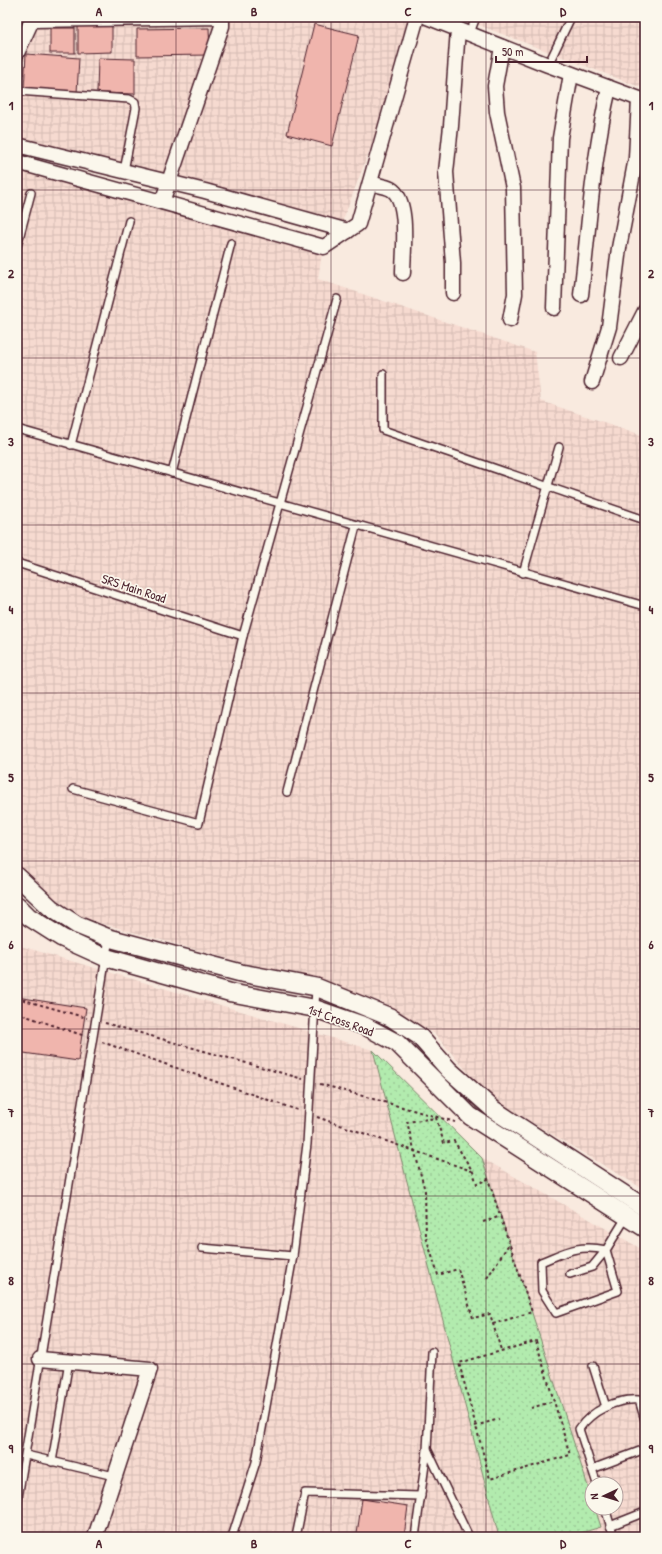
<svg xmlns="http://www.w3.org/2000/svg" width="662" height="1554" font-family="'Patrick Hand',sans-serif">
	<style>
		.industrial { fill: url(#industrial-grid); fill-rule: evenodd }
		.grass { fill: url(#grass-dots); stroke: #7e856c }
		.building { fill: #f0b5ad; stroke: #4a1f2b }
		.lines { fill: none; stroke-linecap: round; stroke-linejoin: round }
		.service-casing { stroke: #4a1f2b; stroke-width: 10 }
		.minor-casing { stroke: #4a1f2b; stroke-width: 17 }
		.tertiary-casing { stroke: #4a1f2b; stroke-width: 20 }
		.path { stroke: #4a1f2b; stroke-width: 2; stroke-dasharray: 3 3; stroke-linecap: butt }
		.service { stroke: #fbf7ec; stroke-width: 7 }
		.minor { stroke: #fbf7ec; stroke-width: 14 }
		.tertiary { stroke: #fbf7ec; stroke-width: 17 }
		.grid { fill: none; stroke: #4a1f2b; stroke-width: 1; stroke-opacity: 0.55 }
		.labels { text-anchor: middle; stroke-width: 3.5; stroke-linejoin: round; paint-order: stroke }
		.street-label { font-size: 13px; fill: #4a1f2b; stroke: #fbf7ec }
		.neatline { fill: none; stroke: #4a1f2b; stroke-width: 1.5 }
		.grid-label { font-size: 13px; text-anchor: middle; font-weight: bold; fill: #4a1f2b }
	</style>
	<defs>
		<pattern id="industrial-grid" width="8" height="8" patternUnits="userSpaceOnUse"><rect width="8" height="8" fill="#f6dad0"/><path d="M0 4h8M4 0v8" fill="none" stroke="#d4bbb3"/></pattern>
		<pattern id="grass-dots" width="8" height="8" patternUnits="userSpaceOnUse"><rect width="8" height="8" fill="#b2ebae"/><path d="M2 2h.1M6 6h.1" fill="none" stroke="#9bc996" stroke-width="1.8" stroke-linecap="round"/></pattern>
	</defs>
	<rect width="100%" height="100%" fill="#f9eadf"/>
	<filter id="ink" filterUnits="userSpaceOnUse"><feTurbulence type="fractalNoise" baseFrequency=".025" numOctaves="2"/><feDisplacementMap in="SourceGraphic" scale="8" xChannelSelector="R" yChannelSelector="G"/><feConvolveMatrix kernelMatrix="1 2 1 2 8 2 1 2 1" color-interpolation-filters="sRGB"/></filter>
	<g filter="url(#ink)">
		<g class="industrial">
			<polygon points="17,17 420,17 341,225 17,145 17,86 25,61 17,59"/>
			<polygon points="458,17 645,17 645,89"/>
			<polygon points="17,168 322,253 318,279 535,352 541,401 645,436 645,1190 488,1096 435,1034 380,1001 75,916 17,865"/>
			<path d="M17,945L373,1050L482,1158L645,1251V1537H17ZM592,1484H616V1508H592Z"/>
		</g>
		<polygon class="grass" points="373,1050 482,1158 592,1499 592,1508 595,1508 601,1527 567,1537 499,1537"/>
		<g class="building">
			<polygon points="554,17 566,17 565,21"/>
			<polygon points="78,24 112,24 112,52 78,53"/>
			<polygon points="314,24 359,35 332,146 287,134"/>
			<rect x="50" y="28" width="25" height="25"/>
			<polygon points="209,28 210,55 137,56 137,29"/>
			<polygon points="26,54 79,58 77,93 24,89"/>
			<polygon points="98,58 135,59 135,94 97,93"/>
			<polygon points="17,997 86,1008 78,1061 17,1052"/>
			<polygon points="362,1499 408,1506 404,1537 375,1537 357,1534"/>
			<polygon points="340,1534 356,1537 339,1537"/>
		</g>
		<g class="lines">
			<g class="service-casing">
				<g id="service">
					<polyline points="470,33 476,17"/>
					<polyline points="548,65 571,17"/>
					<polyline points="17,91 129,99 135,102 136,108 124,171"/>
					<polyline points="17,246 31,193"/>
					<polyline points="383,374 383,430 645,520"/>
					<polyline points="17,429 645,606"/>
					<polyline points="71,445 129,221"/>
					<polyline points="172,473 231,243"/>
					<polyline points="17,563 243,636"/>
					<polyline points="523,573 559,447"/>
					<polyline points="73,789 199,823 243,636 337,299"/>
					<polyline points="287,792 356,526"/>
					<polyline points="202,1248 293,1256"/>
					<path d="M570,1274L592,1267L606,1250C578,1244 566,1252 541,1262L542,1291L556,1313L618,1291L606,1250L627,1216"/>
					<polyline points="593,1366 606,1407"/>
					<polyline points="428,1451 469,1537"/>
					<polyline points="26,1455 114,1476"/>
					<polyline points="52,1462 69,1361"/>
					<polyline points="592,1469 645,1449"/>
					<path d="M597,1484L579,1429C591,1411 617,1398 639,1400L645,1420"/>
					<polyline points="17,1504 109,938"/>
					<polyline points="605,1508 614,1537"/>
					<polyline points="610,1526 645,1512"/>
					<polyline points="232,1537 256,1462 293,1256 307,1144 316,988"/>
					<polyline points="296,1537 305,1493 421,1496"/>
					<polyline points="415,1537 427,1450 432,1352"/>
				</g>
			</g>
			<g class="minor-casing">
				<g id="minor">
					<polyline points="427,17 548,65 645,101"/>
					<polyline points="502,47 495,86 497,112 513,188 515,294 510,320"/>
					<polyline points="17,53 32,20 220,17 222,20 222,26 162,202"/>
					<polyline points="17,145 205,191 348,231"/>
					<polyline points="17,162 324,247 358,224 417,17"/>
					<path d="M370,183C376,185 385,186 391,189C410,200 403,253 403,273"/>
					<polyline points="453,293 453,263 446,172 451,126 458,29"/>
					<path d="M581,295C589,226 593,156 609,88"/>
					<polyline points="554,308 560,138 571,74"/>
					<polyline points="621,358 645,311"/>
					<polyline points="592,382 609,327 619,248 636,158 639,99"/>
					<polyline points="40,1359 150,1369 95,1537"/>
				</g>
			</g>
			<g class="tertiary-casing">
				<g id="tertiary">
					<polyline points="17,876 51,908 77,925 109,938 241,973 316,987 390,1017 419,1036 449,1070 494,1110 645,1208"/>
					<polyline points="17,905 29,917 62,938 104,957 232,993 313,1008 365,1026 397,1043 470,1116 645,1228"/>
				</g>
			</g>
			<g class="path">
				<polyline points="17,998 87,1018"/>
				<polyline points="17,1013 85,1036"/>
				<polyline points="105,1023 303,1079"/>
				<polyline points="102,1042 300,1111"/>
				<polyline points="320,1084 455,1122"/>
				<polyline points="317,1117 472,1171"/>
				<polyline points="483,1222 501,1216"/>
				<polyline points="487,1278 509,1244"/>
				<polyline points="493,1324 532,1312 488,1179 477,1184 473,1172 454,1141 444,1143 436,1118 407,1122 425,1191 426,1237 438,1275 458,1269 473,1318 490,1314 501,1350"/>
				<polygon points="536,1341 570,1455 490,1479 459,1363"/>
				<polyline points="531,1408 554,1401"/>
				<polyline points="475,1426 499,1419"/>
			</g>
			<use href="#service" class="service"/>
			<use href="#minor" class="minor"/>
			<use href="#tertiary" class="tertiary"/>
		</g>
	</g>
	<path class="grid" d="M176,17V1537M331,17V1537M486,17V1537M17,190H645M17,358H645M17,525H645M17,693H645M17,861H645M17,1029H645M17,1196H645M17,1364H645"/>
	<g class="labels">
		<g class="street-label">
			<text transform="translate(134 588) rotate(18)" y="5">SRS Main Road</text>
			<text transform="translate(341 1020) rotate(20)" y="5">1st Cross Road</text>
		</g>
	</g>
	<rect width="662" height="1554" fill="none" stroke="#fbf7ec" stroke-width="44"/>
	<g transform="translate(604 1496) rotate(266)"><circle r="19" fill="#fbf7ec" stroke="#b4a19f"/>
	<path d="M0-3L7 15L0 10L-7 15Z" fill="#4a1f2b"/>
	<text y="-6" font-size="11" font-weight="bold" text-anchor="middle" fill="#4a1f2b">N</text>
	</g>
	<path d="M496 56v6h91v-6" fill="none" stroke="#4a1f2b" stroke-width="2"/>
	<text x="502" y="56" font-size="12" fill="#4a1f2b" stroke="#fbf7ec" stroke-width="3" paint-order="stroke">50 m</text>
	<rect x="22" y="22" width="618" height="1510" class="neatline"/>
	<g class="grid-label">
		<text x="99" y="16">A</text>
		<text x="254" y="16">B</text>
		<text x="408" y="16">C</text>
		<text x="563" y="16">D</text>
		<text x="11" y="110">1</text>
		<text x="651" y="110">1</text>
		<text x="11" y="278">2</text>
		<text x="651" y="278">2</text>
		<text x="11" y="446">3</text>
		<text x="651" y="446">3</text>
		<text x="11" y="614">4</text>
		<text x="651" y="614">4</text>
		<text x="11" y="782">5</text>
		<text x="651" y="782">5</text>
		<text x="11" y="949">6</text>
		<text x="651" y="949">6</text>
		<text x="11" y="1117">7</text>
		<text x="651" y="1117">7</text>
		<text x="11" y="1285">8</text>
		<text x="651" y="1285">8</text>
		<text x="11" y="1453">9</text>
		<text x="651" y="1453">9</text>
		<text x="99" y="1548">A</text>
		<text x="254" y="1548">B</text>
		<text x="408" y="1548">C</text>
		<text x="563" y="1548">D</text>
	</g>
</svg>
